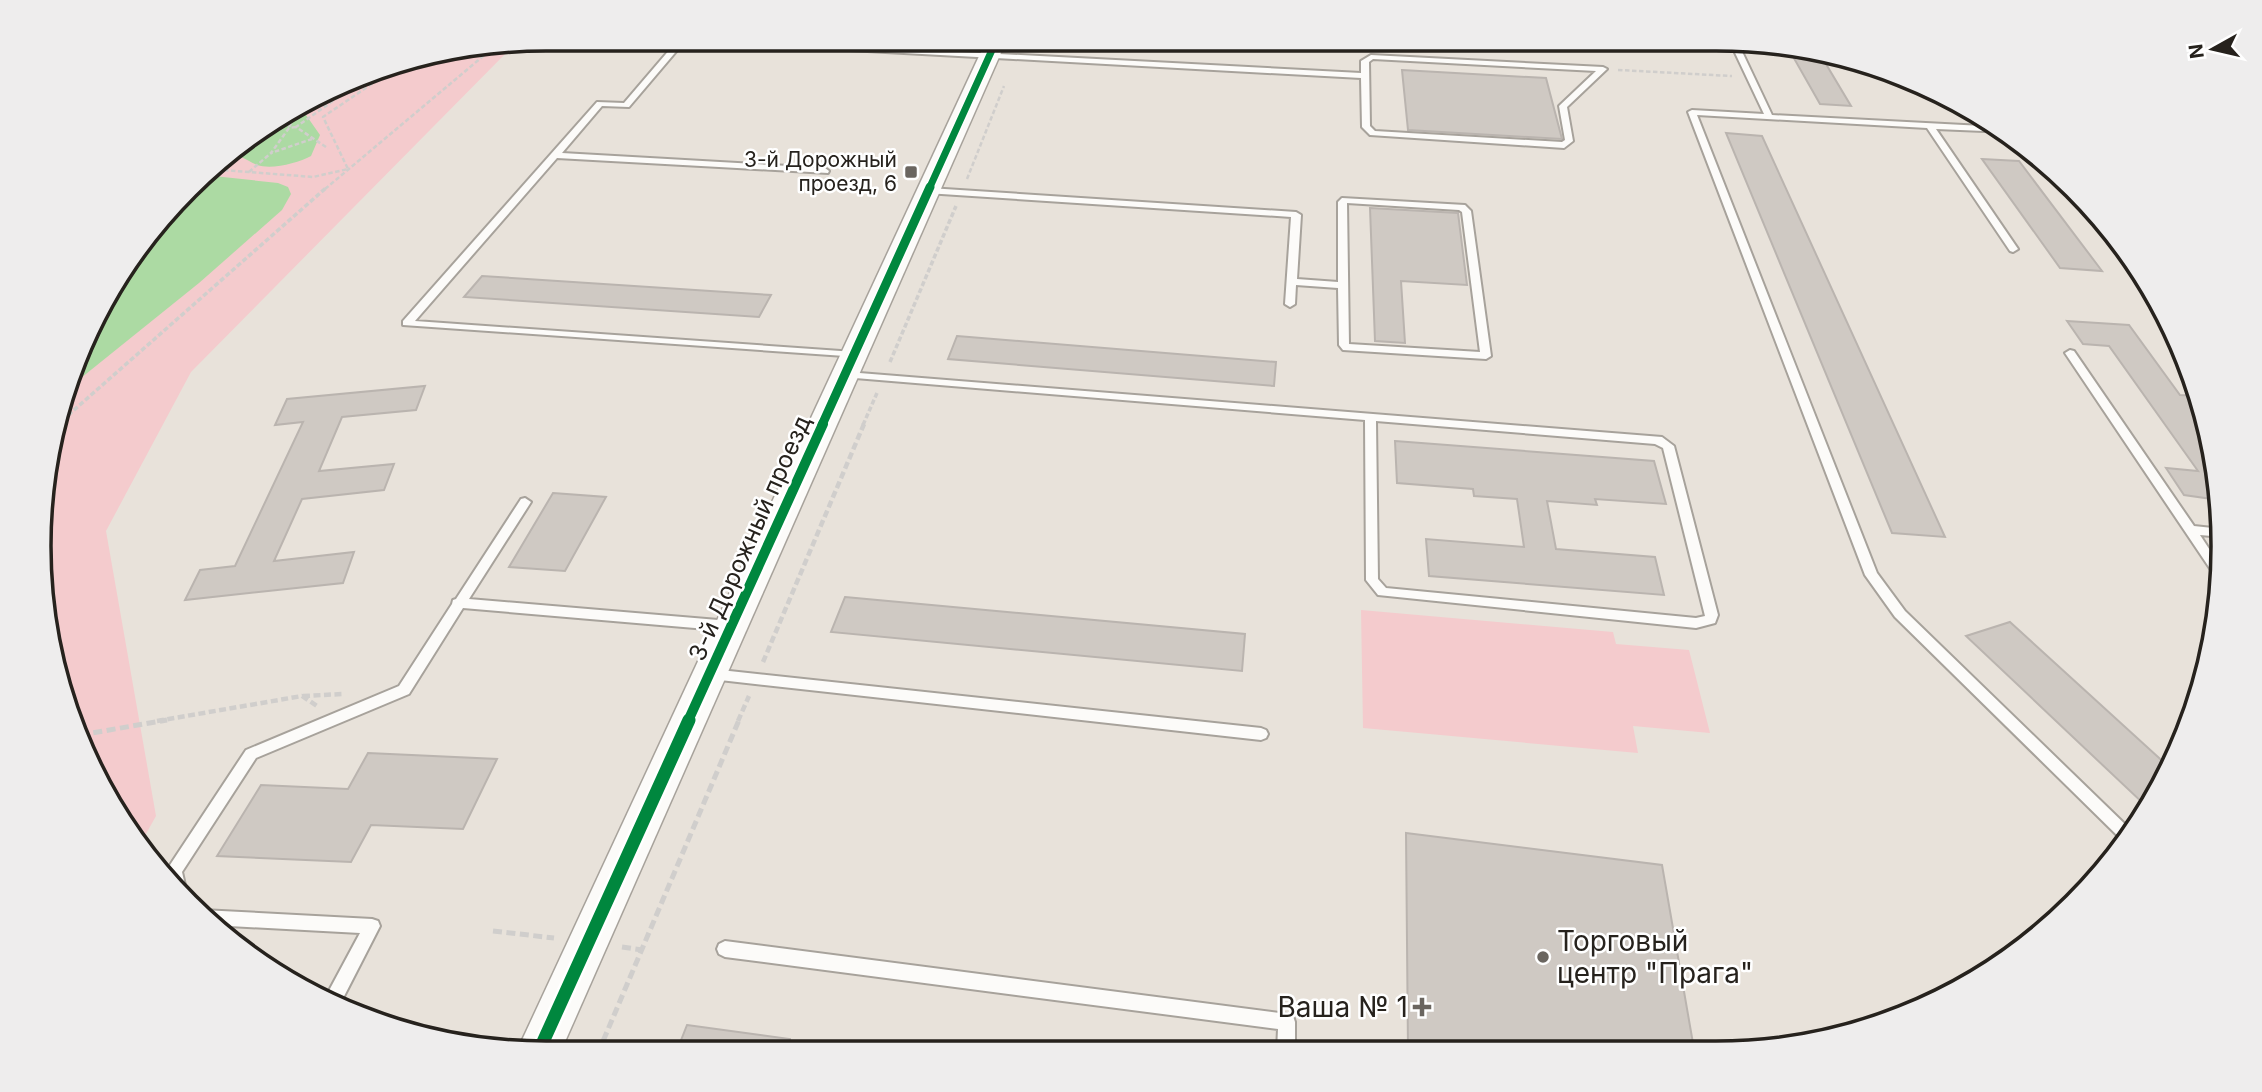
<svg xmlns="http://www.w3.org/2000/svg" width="2262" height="1092" font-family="Inter,sans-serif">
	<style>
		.green { fill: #f4cbcd }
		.water { fill: #acdaa3 }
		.building { fill: #cfc9c3; stroke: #bab4af; stroke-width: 2 }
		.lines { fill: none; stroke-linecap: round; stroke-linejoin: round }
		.service-casing { stroke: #a7a29b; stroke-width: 4 }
		.tertiary-casing { stroke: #a7a29b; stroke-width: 3 }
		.path-far3 { stroke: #d0cecc; stroke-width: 2.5; stroke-dasharray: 4.5 2.5; stroke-linecap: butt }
		.path-far2 { stroke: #d0cecc; stroke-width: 3.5; stroke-dasharray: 5 2.5; stroke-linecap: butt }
		.path-far1 { stroke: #d0cecc; stroke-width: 4.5; stroke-dasharray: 7 3.5; stroke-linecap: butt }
		.path { stroke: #d0cecc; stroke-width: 5; stroke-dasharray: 9 4.5; stroke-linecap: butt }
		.service { fill: #fcfbf9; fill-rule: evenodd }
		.tertiary { fill: #fcfbf9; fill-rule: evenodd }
		.cycleway-far3-casing { stroke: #fff; stroke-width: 10 }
		.cycleway-far2-casing { stroke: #fff; stroke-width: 12 }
		.cycleway-far1-casing { stroke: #fff; stroke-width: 15 }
		.cycleway-casing { stroke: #fff; stroke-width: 18 }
		.cycleway-far3 { stroke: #00873e; stroke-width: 7 }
		.cycleway-far2 { stroke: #00873e; stroke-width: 9 }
		.cycleway-far1 { stroke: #00873e; stroke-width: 10 }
		.cycleway { stroke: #00873e; stroke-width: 13 }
		.poi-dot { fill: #6a655f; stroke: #fff; stroke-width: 2.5 }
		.labels { text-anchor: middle; stroke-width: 5; stroke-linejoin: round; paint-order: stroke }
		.far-poi-label { font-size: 21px; fill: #26221d; stroke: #fff; text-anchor: end }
		.street-label { font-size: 24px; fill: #26221d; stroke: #fff }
		.near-poi-label { font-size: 28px; fill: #26221d; stroke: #fff; text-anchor: start }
		.rim { fill: none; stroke: #26221d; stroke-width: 3.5 }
	</style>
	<rect width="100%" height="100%" fill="#e8e2da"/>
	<g class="green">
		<polygon points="515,44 191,372 106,531 156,816 142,841 91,771 43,612 48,447 107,292 164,212 237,144 382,66"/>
		<polygon points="1361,610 1613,632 1616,644 1689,650 1710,733 1633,726 1638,753 1363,728"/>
	</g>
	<g class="water">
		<path d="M317,101L306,115L320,135L311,156C298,163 272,170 257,165C246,160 239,154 226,153L237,144Z"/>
		<polygon points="204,175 278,183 288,187 291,194 282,210 199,283 71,386 107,292 164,212"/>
	</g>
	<g class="building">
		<polygon points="1787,46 1817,49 1851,106 1820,104"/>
		<polygon points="1402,70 1546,78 1562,139 1408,130"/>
		<polygon points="1726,133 1762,136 1945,537 1892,533"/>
		<polygon points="1982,159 2019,161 2102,271 2060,268"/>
		<polygon points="1370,208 1458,213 1467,285 1401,281 1405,343 1375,341"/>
		<polygon points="482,276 771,295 759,317 464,297"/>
		<polygon points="2067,321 2129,325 2180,395 2198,396 2214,447 2219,500 2184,495 2166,468 2198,471 2109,346 2083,344"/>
		<polygon points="957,336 1276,362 1274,386 948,359"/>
		<polygon points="425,386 416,410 342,417 319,471 394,464 384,490 302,499 274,561 354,552 343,583 185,600 200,570 235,566 303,422 275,425 287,399"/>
		<polygon points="1395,441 1654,461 1666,504 1595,499 1597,505 1547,501 1556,549 1655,557 1664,595 1429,576 1426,539 1524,547 1517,499 1474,496 1473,489 1397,483"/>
		<polygon points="553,493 606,497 565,571 509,567"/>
		<polygon points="845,597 1245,634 1242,671 831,632"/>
		<polygon points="2010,622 2169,767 2147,807 1966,636"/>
		<polygon points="368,753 497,759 463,829 371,825 351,862 217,856 261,785 348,789"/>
		<polygon points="1406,833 1662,865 1694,1049 1408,1050"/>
		<polygon points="687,1025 790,1039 789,1053 676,1053"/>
	</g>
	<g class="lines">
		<g class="service-casing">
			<g id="service">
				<path d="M658,39H715L1361,73V61L1371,55L1603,67L1607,69L1567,107L1573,141L1564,148L1370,135L1362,127L1361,78L685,41L629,107L602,106L562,153L825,168L829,171L828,173L557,158L415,321L855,352L860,355L859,357L403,325V321L597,102L624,103L677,41H661ZM1373,59L1596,71L1559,106L1565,140L1562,142L1375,131L1370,126L1369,62Z"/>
				<polygon points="1729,40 1737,41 1772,115 2002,127 2008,132 1936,129 2018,249 2013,252 2010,251 1927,128 1697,115 1877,573 1905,611 2132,831 2125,843 1895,617 1865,575 1688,112 1692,110 1764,114"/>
				<path d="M929,188L1296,212L1301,215L1297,279L1338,282V202L1342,198L1465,205L1471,211L1491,356L1486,359L1343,350L1339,345L1338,288L1296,285L1295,304L1290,307L1285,304L1291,217L926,193V189ZM1347,203L1459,210L1462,212L1480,352L1349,344Z"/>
				<polygon points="2070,350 2074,351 2194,526 2222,529 2223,537 2200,535 2221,567 2220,580 2217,579 2065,353"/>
				<path d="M847,372L1662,437L1674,446L1718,615L1715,623L1696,628L1378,595L1366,580L1365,420L843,377L842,375ZM1376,421L1655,444L1663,448L1705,616L1696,618L1386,588L1378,579Z"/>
				<polygon points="525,498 531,502 469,599 730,621 735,622 737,626 735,630 730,631 463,608 409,694 256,758 182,872 187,894 183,899 168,878 166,871 246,750 399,686 452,604 453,600 456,599 521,499"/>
				<polygon points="711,669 1261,728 1266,730 1268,734 1266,738 1261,740 711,679 706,678 704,674 706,670"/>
				<polygon points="202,910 372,919 378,921 380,926 338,1008 324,1000 360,933 211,925 196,912"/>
				<polygon points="725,941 1287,1014 1293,1016 1295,1022 1295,1051 1277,1051 1278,1029 725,957 719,954 717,949 719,944"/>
			</g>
		</g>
		<g class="tertiary-casing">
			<polygon id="tertiary" points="987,39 1007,39 560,1053 517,1051"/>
		</g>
		<g class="path-far3">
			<polyline points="1618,70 1732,76"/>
			<polyline points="331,93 337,98"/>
			<polyline points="289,127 294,118 292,114"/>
			<polyline points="296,127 289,128 271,153 312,139"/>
			<polyline points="326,147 296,127 384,65"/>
			<polyline points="210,169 313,177 348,169 323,117 404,62"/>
			<polyline points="249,172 271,153"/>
			<polyline points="967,179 1004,86"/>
			<polyline points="325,189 494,47"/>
		</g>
		<g class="path-far2">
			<polyline points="890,362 956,206"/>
			<polyline points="57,425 327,187"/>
			<polyline points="863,425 877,393"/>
		</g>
		<g class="path-far1">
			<polyline points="763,662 864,424"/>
			<polyline points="303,696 343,694"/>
			<polyline points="157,721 302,696 317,706"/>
			<polyline points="738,721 749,696"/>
		</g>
		<g class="path">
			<polyline points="80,735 167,720"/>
			<polyline points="493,931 554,938"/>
			<polyline points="622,947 642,950"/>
			<polyline points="598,1053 739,720"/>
		</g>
		<use href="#service" class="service"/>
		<use href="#tertiary" class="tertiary"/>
		<g class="cycleway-far3-casing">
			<polyline id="cycleway-far3" points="929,189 997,39"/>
		</g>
		<g class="cycleway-far2-casing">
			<polyline id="cycleway-far2" points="822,425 930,187"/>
		</g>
		<g class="cycleway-far1-casing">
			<polyline id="cycleway-far1" points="688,721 823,424"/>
		</g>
		<g class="cycleway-casing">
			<polyline id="cycleway" points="538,1053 689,720"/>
		</g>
		<use href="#cycleway-far3" class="cycleway-far3"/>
		<use href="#cycleway-far2" class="cycleway-far2"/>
		<use href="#cycleway-far1" class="cycleway-far1"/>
		<use href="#cycleway" class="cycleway"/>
	</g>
	<g class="poi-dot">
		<rect x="904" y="165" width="14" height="14" rx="3.5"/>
		<circle cx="1543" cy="957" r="7"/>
		<path d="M1418.5 996.5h7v7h7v7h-7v7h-7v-7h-7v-7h7z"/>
	</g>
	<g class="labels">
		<g class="far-poi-label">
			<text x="897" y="167">3-й Дорожный<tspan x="897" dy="24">проезд, 6</tspan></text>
		</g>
		<g class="street-label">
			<text transform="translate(750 538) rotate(-66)" y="8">3-й Дорожный проезд</text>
		</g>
		<g class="near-poi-label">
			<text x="1557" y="951">Торговый<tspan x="1557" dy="32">центр "Прага"</tspan></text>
			<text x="1408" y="1017" text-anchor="end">Ваша № 1</text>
		</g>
	</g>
	<path d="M0 0H2262V1092H0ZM546 51H1716A495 495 0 0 1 2211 546V546A495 495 0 0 1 1716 1041H546A495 495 0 0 1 51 546V546A495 495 0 0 1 546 51Z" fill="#eeeded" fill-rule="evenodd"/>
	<path class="rim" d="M546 51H1716A495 495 0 0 1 2211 546V546A495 495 0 0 1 1716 1041H546A495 495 0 0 1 51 546V546A495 495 0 0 1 546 51Z"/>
	<g transform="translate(2213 49) rotate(262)" stroke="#ffffff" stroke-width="5" paint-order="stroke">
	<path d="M0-5L12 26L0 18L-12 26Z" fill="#26221d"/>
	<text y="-10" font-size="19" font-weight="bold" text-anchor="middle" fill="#26221d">N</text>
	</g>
</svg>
